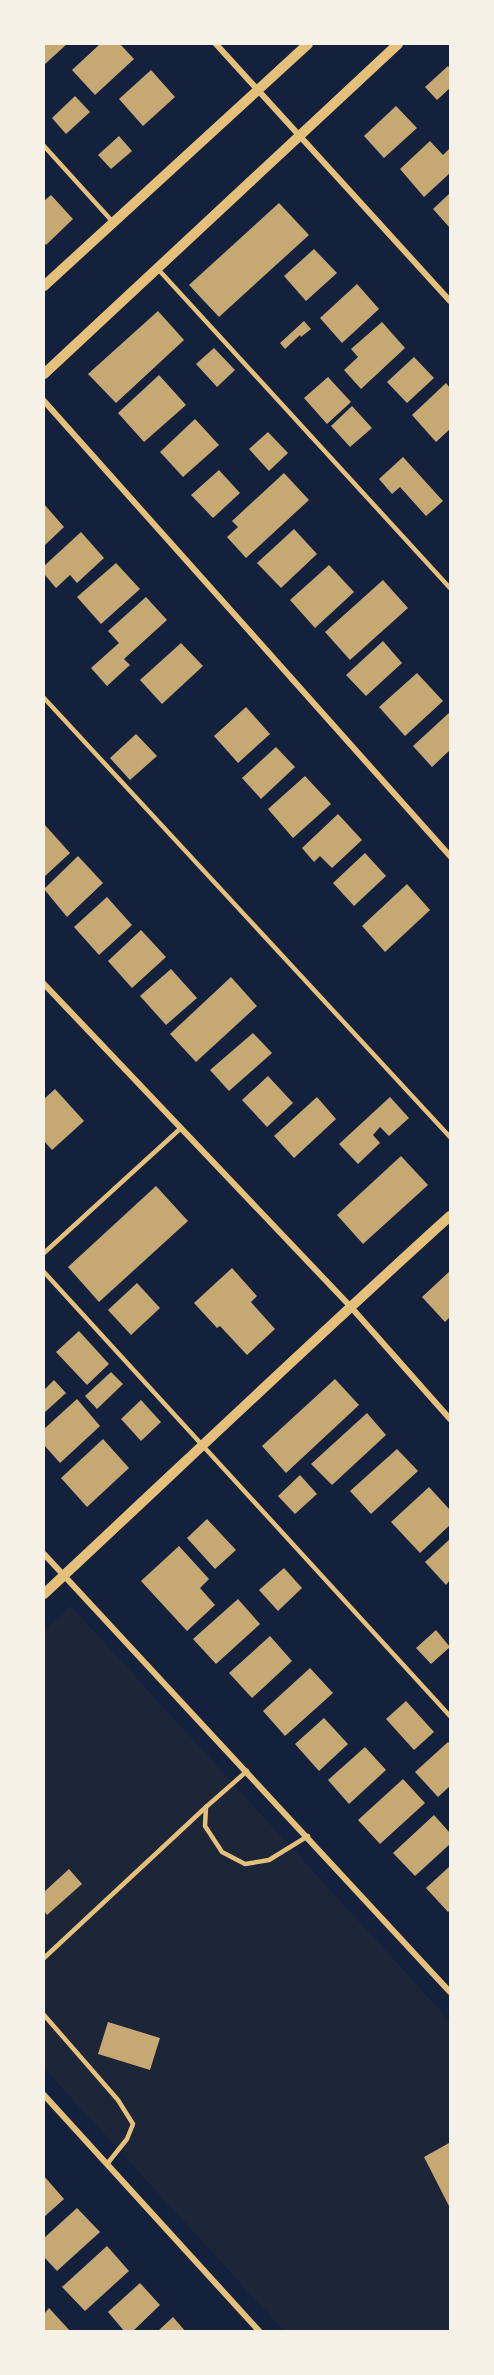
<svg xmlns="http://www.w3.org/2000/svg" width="494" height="2375" font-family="'Space Grotesk',sans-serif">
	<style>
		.green { fill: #1d2539 }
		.building { fill: #c6a872 }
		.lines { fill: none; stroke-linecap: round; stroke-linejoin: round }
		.service { stroke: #e5c07b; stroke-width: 4.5 }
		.minor { stroke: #e5c07b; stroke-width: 6 }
		.tertiary { stroke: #e5c07b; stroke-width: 10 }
	</style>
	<rect width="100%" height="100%" fill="#14213d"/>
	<polygon class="green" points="71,1606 450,2021 450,2331 284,2331 44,2068 44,1631"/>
	<g class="building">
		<polygon points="44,44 67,44 44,65"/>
		<polygon points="100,44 120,44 134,59 95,95 72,70"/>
		<polygon points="448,66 450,69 450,88 437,100 425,87"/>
		<polygon points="151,70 175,97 143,126 119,99"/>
		<polygon points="75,96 90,112 66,134 52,118"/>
		<polygon points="396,106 417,128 384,158 364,136"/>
		<polygon points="119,136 132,151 111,169 98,155"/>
		<polygon points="430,141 443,155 450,148 450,173 424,197 400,169"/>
		<polygon points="450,193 450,228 433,209"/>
		<polygon points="51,195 73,219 46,245 44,242 44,201"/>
		<polygon points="279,203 309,235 219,317 189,285"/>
		<polygon points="314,249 337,273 306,301 284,276"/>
		<polygon points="357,284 379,309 342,343 320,318"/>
		<polygon points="158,311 184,340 116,403 88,374"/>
		<polygon points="304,321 311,329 301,337 300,335 285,349 280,343"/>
		<polygon points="382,322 405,348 361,389 344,370 358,357 351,349"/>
		<polygon points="214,348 235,370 217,387 196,364"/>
		<polygon points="414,357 434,378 407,403 387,382"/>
		<polygon points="159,375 186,405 144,442 118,413"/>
		<polygon points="328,377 351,402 327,424 304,398"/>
		<polygon points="446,383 450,388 450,429 436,442 412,415"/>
		<polygon points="352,406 372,428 350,447 331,426"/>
		<polygon points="195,419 219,445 183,477 160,452"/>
		<polygon points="268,432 288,453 269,471 249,449"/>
		<polygon points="403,457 443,501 426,516 400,487 392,494 379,479"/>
		<polygon points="219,470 240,493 213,518 191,495"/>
		<polygon points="284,473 309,500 246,558 227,537 238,527 232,521"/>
		<polygon points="44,504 64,527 44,546"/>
		<polygon points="294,529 317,554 281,588 257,563"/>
		<polygon points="81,532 104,558 77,583 70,575 56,588 44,574 44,566"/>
		<polygon points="116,563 140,589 101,624 77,597"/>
		<polygon points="329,565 354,592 315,628 290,600"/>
		<polygon points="383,580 408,608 350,660 325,632"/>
		<polygon points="146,597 167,620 124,659 130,665 107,686 91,668 119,643 108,631"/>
		<polygon points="383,641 402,663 366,696 346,675"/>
		<polygon points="181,643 203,666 162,704 140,680"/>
		<polygon points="417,673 443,701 405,736 379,707"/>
		<polygon points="246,707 270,734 238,763 214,736"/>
		<polygon points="450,712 450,750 432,767 413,746"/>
		<polygon points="136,734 157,756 130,780 110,758"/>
		<polygon points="276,747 295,767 261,799 242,778"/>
		<polygon points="305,776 331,804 293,838 268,809"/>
		<polygon points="338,814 362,840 332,868 320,856 314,862 302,848"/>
		<polygon points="44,824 70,853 44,877"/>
		<polygon points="365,853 386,876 354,906 333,883"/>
		<polygon points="78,856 103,883 67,917 44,889"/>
		<polygon points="407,884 430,910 385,952 362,926"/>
		<polygon points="107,897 132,925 99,955 74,927"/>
		<polygon points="141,930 166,957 132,988 108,961"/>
		<polygon points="171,969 197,998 166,1025 140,996"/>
		<polygon points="231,977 257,1006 196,1062 170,1034"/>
		<polygon points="253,1033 272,1053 229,1091 210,1070"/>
		<polygon points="268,1076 293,1103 267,1127 242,1100"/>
		<polygon points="55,1089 84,1121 52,1150 44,1141 44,1099"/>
		<polygon points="317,1097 336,1119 294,1158 274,1136"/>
		<polygon points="390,1097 409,1118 389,1136 380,1127 373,1135 380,1143 358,1164 339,1144"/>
		<polygon points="401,1156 428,1185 363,1244 337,1215"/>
		<polygon points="156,1186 188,1221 99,1302 68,1267"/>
		<polygon points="232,1268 257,1296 251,1302 275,1329 247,1355 220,1326 217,1328 194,1303"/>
		<polygon points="450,1271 450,1317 445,1322 422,1297"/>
		<polygon points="137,1283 160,1308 131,1335 108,1310"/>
		<polygon points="79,1331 109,1364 87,1385 56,1352"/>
		<polygon points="111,1372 123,1384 97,1409 85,1396"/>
		<polygon points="335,1379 359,1405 286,1473 262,1446"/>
		<polygon points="54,1380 66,1393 44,1413 44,1390"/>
		<polygon points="77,1399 100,1426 60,1463 44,1445 44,1429"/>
		<polygon points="141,1400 161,1422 141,1441 121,1419"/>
		<polygon points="367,1413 386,1435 332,1485 311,1464"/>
		<polygon points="103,1439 129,1468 87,1507 61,1478"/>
		<polygon points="397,1449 418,1471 371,1514 350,1491"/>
		<polygon points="300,1475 317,1494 295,1514 278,1496"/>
		<polygon points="429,1487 450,1510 450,1525 420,1553 391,1522"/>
		<polygon points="207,1519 236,1550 215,1569 187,1538"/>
		<polygon points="450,1539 450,1580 446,1585 425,1562"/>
		<polygon points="179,1546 209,1579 200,1588 215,1605 187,1631 141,1581"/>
		<polygon points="284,1568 302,1588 278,1611 259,1590"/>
		<polygon points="238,1599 260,1624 216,1664 193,1639"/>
		<polygon points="436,1630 450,1647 431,1664 416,1648"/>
		<polygon points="270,1636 292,1661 252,1698 229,1673"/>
		<polygon points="310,1668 333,1693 285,1736 263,1711"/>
		<polygon points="406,1701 434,1732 414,1750 386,1719"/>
		<polygon points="324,1718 348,1744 319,1771 295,1744"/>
		<polygon points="448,1742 450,1744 450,1786 438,1797 415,1772"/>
		<polygon points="365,1747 386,1770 349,1804 328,1780"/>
		<polygon points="403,1779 425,1803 380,1844 358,1820"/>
		<polygon points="434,1815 450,1833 450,1844 415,1876 393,1853"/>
		<polygon points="450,1866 450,1910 448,1912 426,1888"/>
		<polygon points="69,1869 82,1884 47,1915 44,1911 44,1892"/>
		<polygon points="108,2022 160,2038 150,2070 98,2054"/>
		<polygon points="449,2143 450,2146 450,2208 424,2157"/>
		<polygon points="44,2176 64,2199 44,2217"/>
		<polygon points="77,2208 100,2232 57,2271 44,2257 44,2238"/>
		<polygon points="107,2246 129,2271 85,2311 62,2287"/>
		<polygon points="140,2283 160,2305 132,2332 125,2332 108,2312"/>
		<polygon points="49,2308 71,2332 44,2332 44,2314"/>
		<polygon points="173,2317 186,2332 157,2332"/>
	</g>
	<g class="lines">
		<g class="service">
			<polyline points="44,146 112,221"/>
			<polyline points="157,268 450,588"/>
			<polyline points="44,698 450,1137"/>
			<polyline points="44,1253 181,1128"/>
			<polyline points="44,1272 450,1716"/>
			<polyline points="247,1771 206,1807 205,1826 222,1852 245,1864 269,1860 308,1836"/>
			<polyline points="44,1958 206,1807"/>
			<polyline points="44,2015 118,2100 133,2124 127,2139 107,2164"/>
		</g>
		<g class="minor">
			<polyline points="216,44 450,301"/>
			<polyline points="44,401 450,856"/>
			<polyline points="44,984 350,1306 450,1419"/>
			<polyline points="44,1554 450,1992"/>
			<polyline points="44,2095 260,2332"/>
		</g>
		<g class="tertiary">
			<polyline points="44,286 308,44"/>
			<polyline points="44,374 398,44"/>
			<path d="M44,1594C179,1468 313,1340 450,1216"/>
		</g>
	</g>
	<rect width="494" height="2375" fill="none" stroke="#f6f1e7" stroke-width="90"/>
</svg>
